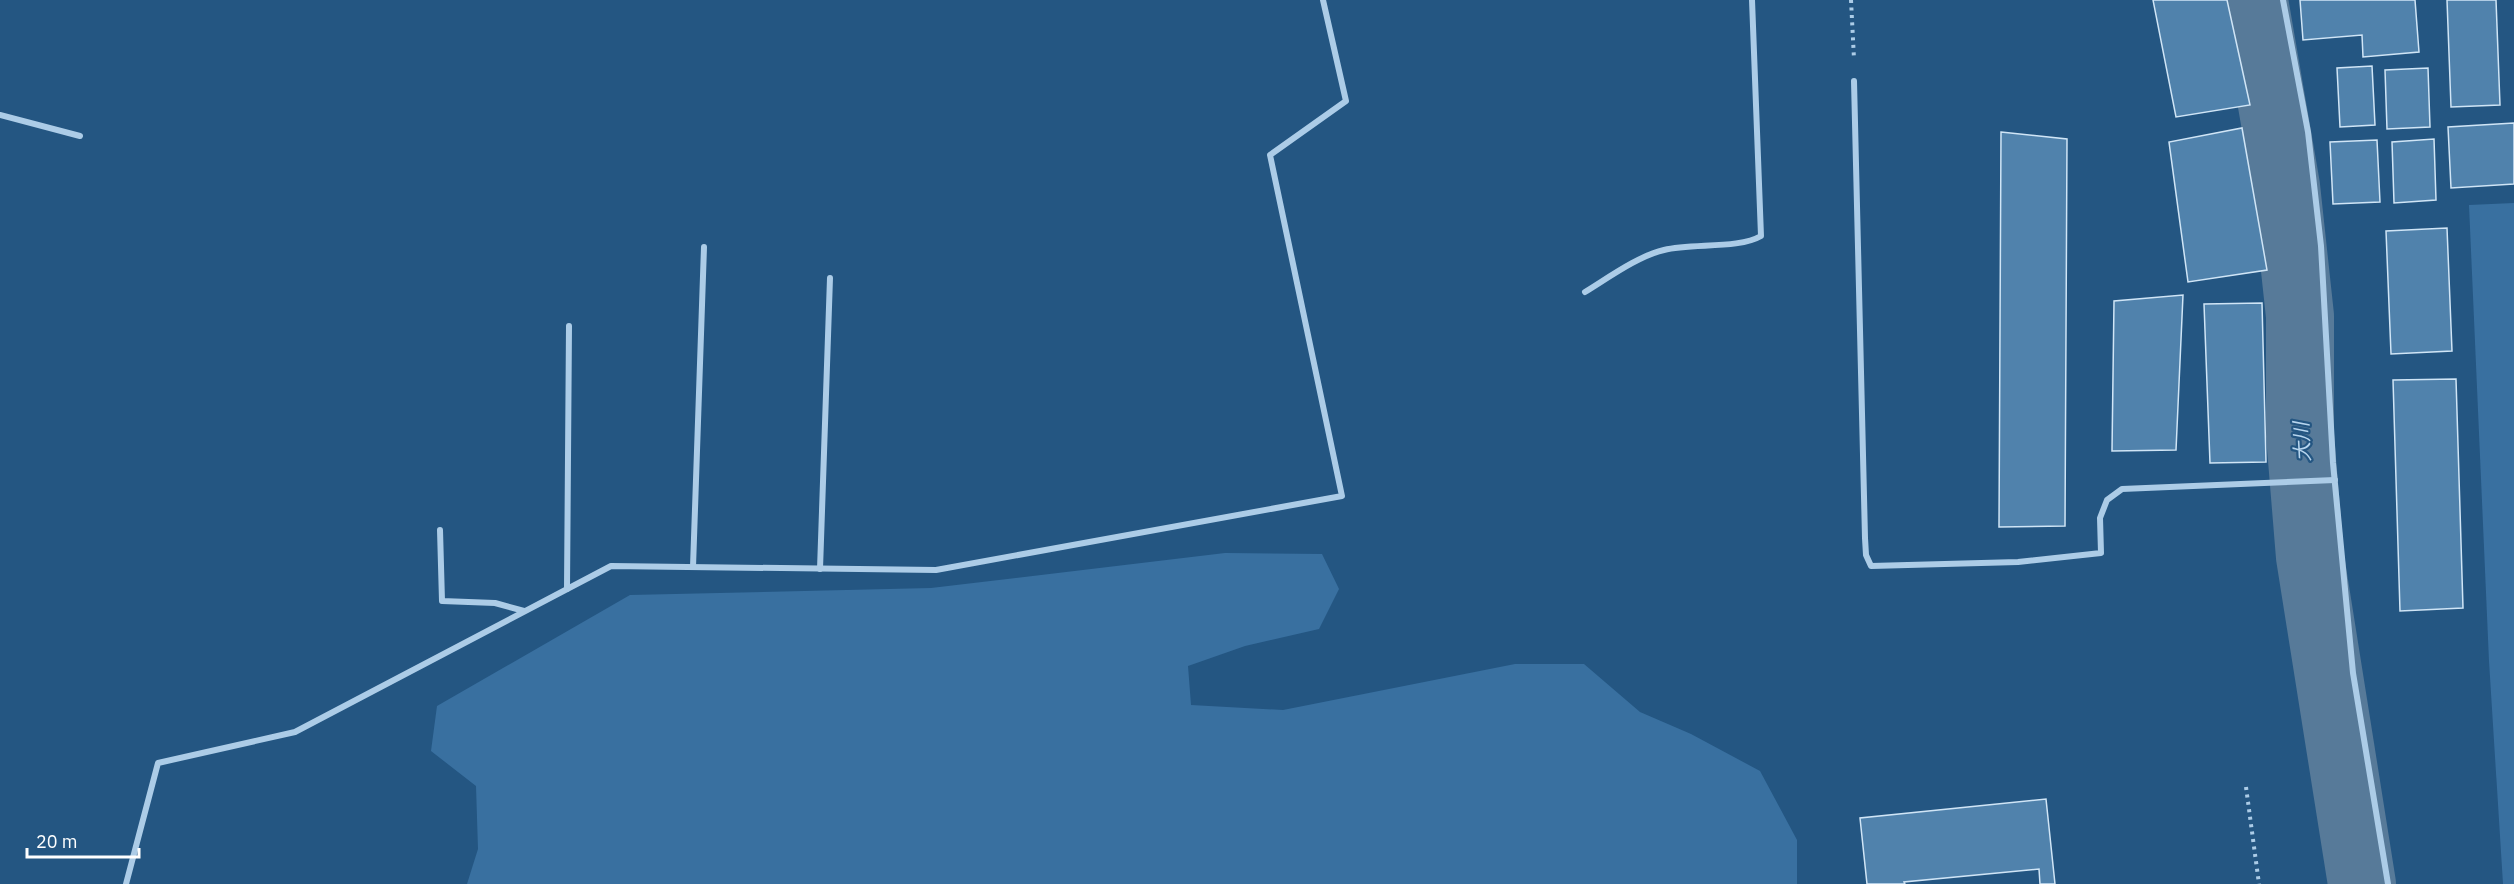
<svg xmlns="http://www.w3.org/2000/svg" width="2514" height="884" font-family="'IBM Plex Sans','Noto Sans JP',sans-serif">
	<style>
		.green { fill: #3970a0 }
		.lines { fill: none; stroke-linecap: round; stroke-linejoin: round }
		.river { stroke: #577a99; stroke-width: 68 }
		.building { fill: #5082ac; stroke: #d0e5f6; stroke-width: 1.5 }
		.path { stroke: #accce7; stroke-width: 4; stroke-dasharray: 3 4.5; stroke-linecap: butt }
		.minor { stroke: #accce7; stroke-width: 6 }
		.labels { text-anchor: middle; stroke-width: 4.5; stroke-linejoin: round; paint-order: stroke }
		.water-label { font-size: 20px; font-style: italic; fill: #b8d6ef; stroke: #245682 }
	</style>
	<rect width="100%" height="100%" fill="#245682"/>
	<g class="green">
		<polygon points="2514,203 2514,884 2503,884 2489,661 2469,205"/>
		<polygon points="1225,553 1322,554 1339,589 1319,629 1245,646 1188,666 1191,705 1283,710 1515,664 1584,664 1640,712 1691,734 1760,771 1797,840 1797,884 467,884 478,849 476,786 431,751 437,706 630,595 931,588"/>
	</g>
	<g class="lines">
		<polyline class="river" points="2254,0 2286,186 2300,316 2300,435 2310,557 2362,884"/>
	</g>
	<g class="building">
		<polygon points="2153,0 2227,0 2250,105 2176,117"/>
		<polygon points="2300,0 2415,0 2419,52 2363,57 2362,35 2303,40"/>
		<polygon points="2447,0 2496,0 2500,105 2451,107"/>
		<polygon points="2372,66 2375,125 2340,127 2337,68"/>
		<polygon points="2428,68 2430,127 2387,129 2385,70"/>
		<polygon points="2514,123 2514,184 2451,188 2448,127"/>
		<polygon points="2242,128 2267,270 2188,282 2169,142"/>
		<polygon points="2001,132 2067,139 2065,526 1999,527"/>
		<polygon points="2434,139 2436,200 2394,203 2392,142"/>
		<polygon points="2377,140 2380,202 2333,204 2330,142"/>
		<polygon points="2447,228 2452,351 2391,354 2386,231"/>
		<polygon points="2183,295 2176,450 2112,451 2114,301"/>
		<polygon points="2262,303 2266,462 2210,463 2204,304"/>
		<polygon points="2456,379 2463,608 2400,611 2393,380"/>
		<polygon points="2046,799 2055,884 2040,884 2039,869 1904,882 1905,884 1867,884 1860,818"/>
	</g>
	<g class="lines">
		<g class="path">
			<polyline points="1851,0 1854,59"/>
			<polyline points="2246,787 2259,884"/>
		</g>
		<g class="minor">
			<polyline points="2283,0 2308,132 2321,246 2333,463 2353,673 2388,884"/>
			<polyline points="1854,81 1865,538 1866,555 1871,566 2018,562 2101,553 2100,518 2107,500 2122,489 2335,480"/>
			<polyline points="0,115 80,136"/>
			<path d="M1585,292C1608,278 1638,256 1664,250C1692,243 1739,249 1761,236L1752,0"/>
			<polyline points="440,530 442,601 495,603 524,611"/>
			<polyline points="693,567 704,247"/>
			<polyline points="820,569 830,278"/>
			<polyline points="567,589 569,326"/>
			<polyline points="126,884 158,763 295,732 611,566 936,570 1342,496 1270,155 1346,101 1323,0"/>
		</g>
	</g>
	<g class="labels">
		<g class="water-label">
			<text transform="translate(2302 442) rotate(-93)" y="7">大川</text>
		</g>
	</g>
	<path d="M27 848v9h112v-9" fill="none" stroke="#ffffff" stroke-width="3"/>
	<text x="36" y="848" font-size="18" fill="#ffffff" stroke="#245682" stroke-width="4.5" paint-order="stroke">20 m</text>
</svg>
